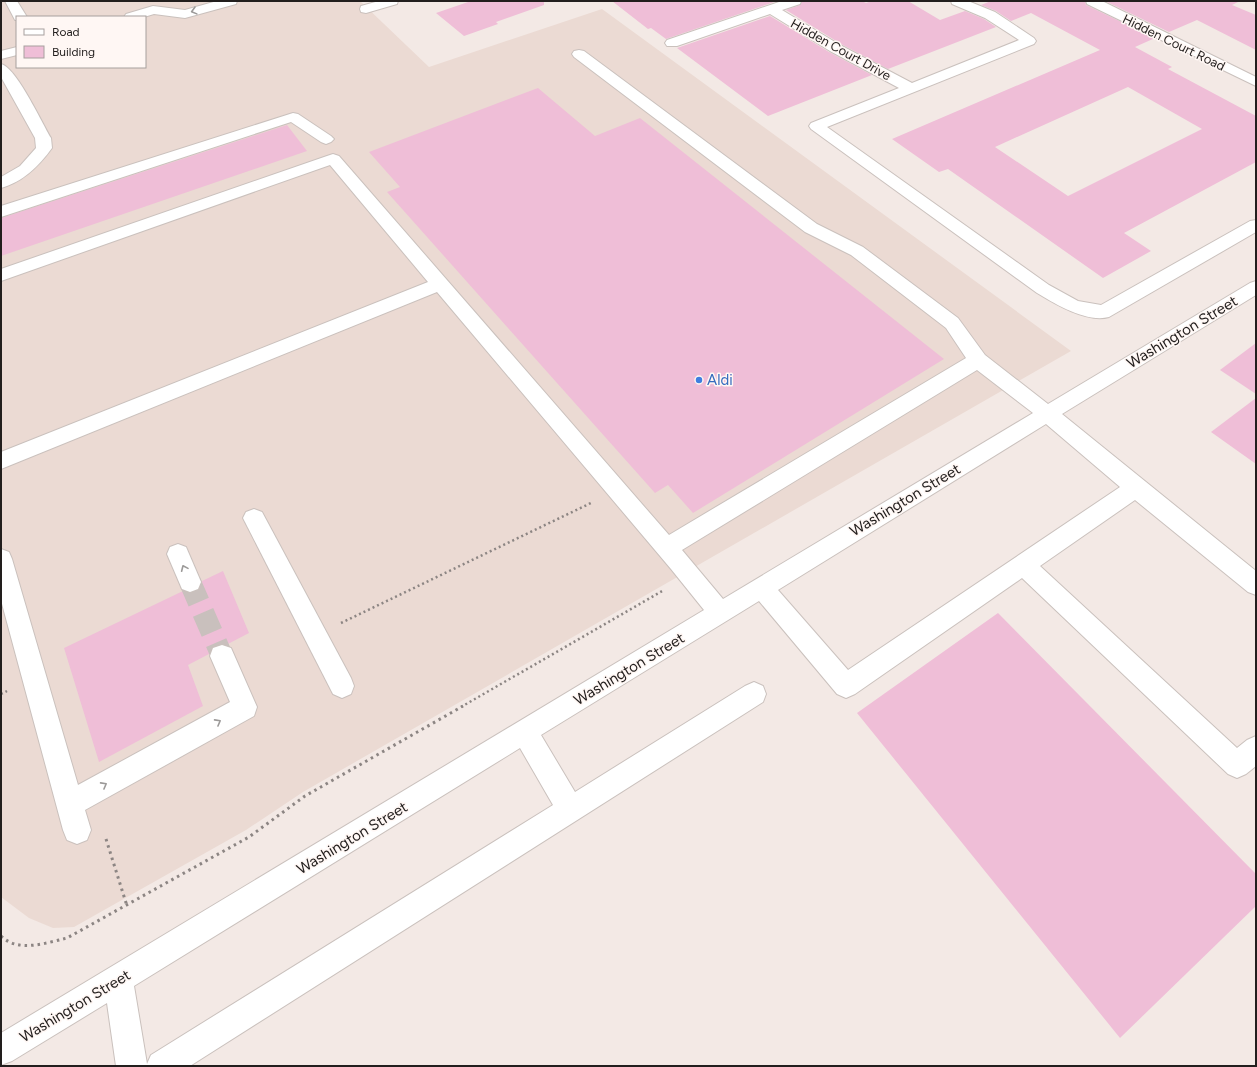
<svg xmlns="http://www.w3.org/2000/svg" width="1257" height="1067" font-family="Figtree,sans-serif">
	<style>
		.built { fill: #ebdad3; fill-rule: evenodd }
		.building { fill: #efbed7; fill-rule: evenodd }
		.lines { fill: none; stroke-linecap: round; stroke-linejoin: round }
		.minor-tunnel { stroke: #c9c0bd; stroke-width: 22; stroke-dasharray: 22 11; stroke-linecap: butt }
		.minor-casing { stroke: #cac1bd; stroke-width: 2 }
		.path-far1 { stroke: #8c8583; stroke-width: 2.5; stroke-dasharray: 2 3; stroke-linecap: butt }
		.path { stroke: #8c8583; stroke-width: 3; stroke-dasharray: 2.5 4; stroke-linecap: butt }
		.minor { fill: #fff; fill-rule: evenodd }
		.oneway { stroke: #9c9a99 }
		.shop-dot { fill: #3f7fe0; stroke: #fff7f4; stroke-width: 1.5 }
		.labels { text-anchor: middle; stroke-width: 3; stroke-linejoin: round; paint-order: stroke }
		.far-street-label { font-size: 13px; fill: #221e1d; stroke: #fff7f4 }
		.street-label { font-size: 15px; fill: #221e1d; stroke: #fff7f4 }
		.shop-label { font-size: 15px; fill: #366cbe; stroke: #fff7f4; text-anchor: start }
	</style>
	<rect width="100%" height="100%" fill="#f3e9e5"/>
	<path class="built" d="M1,1H360L429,67L602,9L1071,351L303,792L246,830L74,927L53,928L29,918L1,897ZM17,17H145V67H17Z"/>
	<g class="building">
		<polygon points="471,1 544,1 544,5 496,22 498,24 464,36 436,13"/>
		<polygon points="612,1 777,1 666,39 651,28 648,29"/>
		<polygon points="802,1 862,1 866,3 872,1 908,1 940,20 965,11 984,19 996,27 888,69 841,44 786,10 800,5"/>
		<path d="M991,1H1085L1086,5L1155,38L1135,47L1172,67L1168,69L1256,116V162L1124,233L1151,251L1103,278L948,169L939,172L892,139L1100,50L1031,13L1011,21L996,11L981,5ZM1128,87L1202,129L1068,196L995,147Z"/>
		<polygon points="1105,1 1240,1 1232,5 1256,15 1256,50 1197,20 1169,32"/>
		<polygon points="770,16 829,52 872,75 768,116 677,48"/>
		<polygon points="538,88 595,136 640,118 944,359 693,513 668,485 655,493 387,192 400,187 369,152"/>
		<polygon points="287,125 307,151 1,256 1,218"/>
		<polygon points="1256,343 1256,394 1220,370"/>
		<polygon points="1256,398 1256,464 1211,432"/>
		<polygon points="223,571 249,633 226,645 222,644 213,647 209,654 188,665 203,706 99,762 64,648 183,591 191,593 199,590 202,581"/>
		<polygon points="998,613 1256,874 1256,906 1120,1038 857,713"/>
	</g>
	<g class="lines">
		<polyline class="minor-tunnel" points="190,582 222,656"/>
		<g class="minor-casing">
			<g id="minor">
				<polygon points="5,1 17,1 27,17 17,17 17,20 15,20"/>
				<polygon points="217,1 237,1 236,4 185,18 154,14 144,17 124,17 126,14 153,6 185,10"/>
				<polygon points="379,1 398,1 397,4 366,13 361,12 360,9 361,6"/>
				<path d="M782,1H801L800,4L782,10L840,45L912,83L1019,40L985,18L952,4L951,1H968L995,12L1034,38L1036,41L1034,44L827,127L1049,285L1078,301L1101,305L1250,221L1256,220V232L1109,317C1087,323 1055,304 1037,293L811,129L809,126L811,123L899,88L830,51L770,14L677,46H667L665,43L667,40Z"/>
				<polygon points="1086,1 1102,1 1256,77 1256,86 1087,4"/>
				<polygon points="17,47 17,55 1,59 1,51"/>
				<path d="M579,50L584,51L817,224L863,247L958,318L985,355L1048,404L1250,283L1256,281V295L1062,414L1256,571V595L1248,592L1135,500L1040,566L1237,748L1247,740L1256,736V766L1246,774L1237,778L1228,774L1022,578L855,694L846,698L837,694L759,601L541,735L575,792L745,686L754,682L763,686L766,694L763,702L190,1066H116L107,1003L12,1061L1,1065V1033L704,610L671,569L437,292L1,469V452L428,282L330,165L1,281V269L327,156L333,154L339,156L669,535L966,358L946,328L851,255L805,232L574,57L572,54L574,51ZM977,370L1033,413L723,599L682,550ZM1046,424L1120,487L848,670L778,590ZM520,748L553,805L151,1055L147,1064L134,986Z"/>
				<path d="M1,64C16,67 42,123 51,138L52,148C39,166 23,182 1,188V177L20,166L36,148L35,138L1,77Z"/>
				<polygon points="293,113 298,114 331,136 334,139 331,142 326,144 321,142 291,122 1,217 1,206"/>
				<polygon points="254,509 262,512 351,678 354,686 351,694 342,698 333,694 243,518 246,512"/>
				<polygon points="178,544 186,547 201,582 198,589 190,592 182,589 167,554 170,547"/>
				<polygon points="1,549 9,552 12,559 78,785 230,702 210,656 213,648 222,645 231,648 257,707 254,716 85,810 91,830 87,840 77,844 67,840 63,830 1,600"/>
			</g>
		</g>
		<g class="path-far1">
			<polyline points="341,623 593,502"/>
			<polyline points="1,694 7,691"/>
			<polyline points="461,707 664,590"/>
		</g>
		<g class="path">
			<polyline points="106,839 127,906"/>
			<path d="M1,936C18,953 46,943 67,938L249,837L305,796L463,706"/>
		</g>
		<use href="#minor" class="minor"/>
	</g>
	<defs><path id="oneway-chevron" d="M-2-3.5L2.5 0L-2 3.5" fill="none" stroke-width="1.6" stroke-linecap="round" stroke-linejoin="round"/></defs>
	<g class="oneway">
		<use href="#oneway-chevron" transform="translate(194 11) rotate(165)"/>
		<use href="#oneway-chevron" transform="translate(184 568) rotate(-114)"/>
		<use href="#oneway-chevron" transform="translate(218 722) rotate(-29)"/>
		<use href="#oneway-chevron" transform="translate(104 785) rotate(-29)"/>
	</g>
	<circle class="shop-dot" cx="699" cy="380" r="4"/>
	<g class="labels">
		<g class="far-street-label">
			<text transform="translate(1174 42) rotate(26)" y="5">Hidden Court Road</text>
			<text transform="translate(841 49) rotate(29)" y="5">Hidden Court Drive</text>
		</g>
		<g class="street-label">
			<text transform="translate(1182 332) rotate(-31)" y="5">Washington Street</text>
			<text transform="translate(905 500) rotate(-31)" y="5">Washington Street</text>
			<text transform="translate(629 669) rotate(-31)" y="5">Washington Street</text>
			<text transform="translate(352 838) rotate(-31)" y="5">Washington Street</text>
			<text transform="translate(75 1006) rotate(-31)" y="5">Washington Street</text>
		</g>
		<g class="shop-label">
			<text x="707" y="385">Aldi</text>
		</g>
	</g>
	<rect width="1257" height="1067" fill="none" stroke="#221e1d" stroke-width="4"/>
	<rect x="16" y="16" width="130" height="52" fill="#fff7f4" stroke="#a7a09e"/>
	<rect x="24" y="29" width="20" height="6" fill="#ffffff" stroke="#a7a09e"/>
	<text x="52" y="36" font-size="12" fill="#221e1d">Road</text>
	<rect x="24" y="46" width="20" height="12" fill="#efbed7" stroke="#a7a09e"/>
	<text x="52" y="56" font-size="12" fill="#221e1d">Building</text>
</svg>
